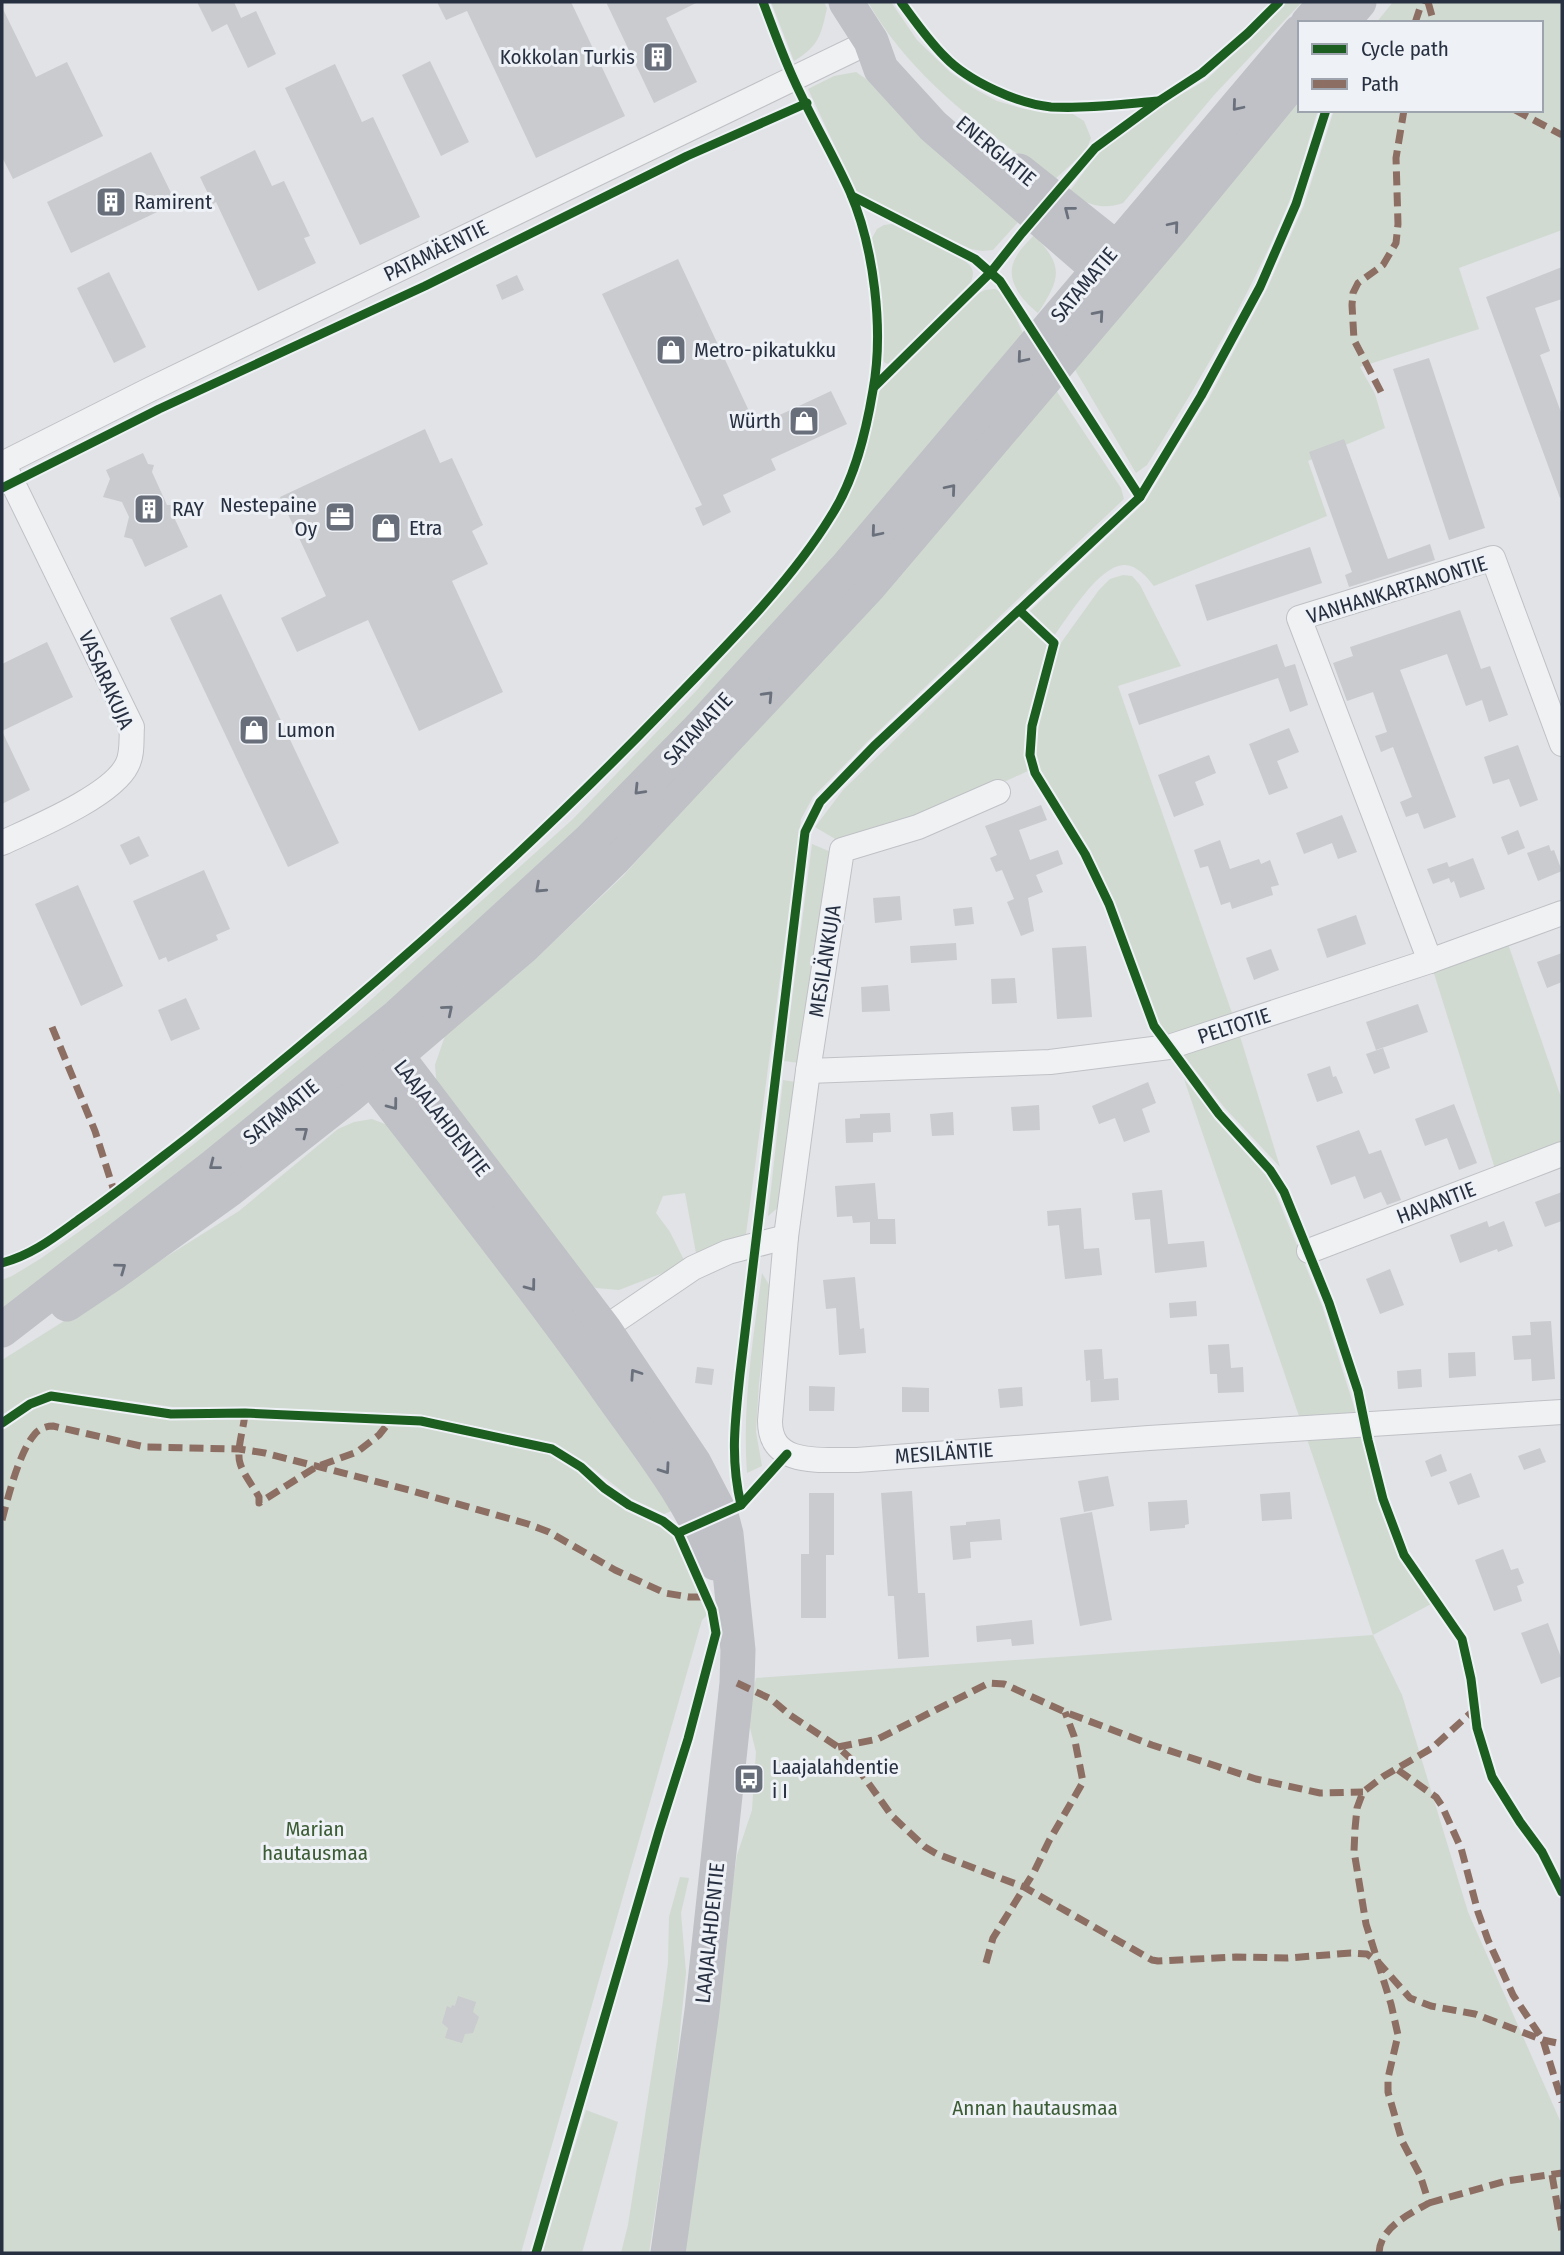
<svg xmlns="http://www.w3.org/2000/svg" width="1564" height="2255" font-family="'Fira Sans Condensed',sans-serif">
	<style>
		.green { fill: #d1dad1 }
		.building { fill: #c9cbcf }
		.lines { fill: none; stroke-linecap: round; stroke-linejoin: round }
		.street-casing { stroke: #bfc1c5; stroke-width: 26 }
		.street { stroke: #f0f1f3; stroke-width: 24 }
		.secondary { stroke: #bfc1c6; stroke-width: 35 }
		.quiet { stroke: #8d6e63; stroke-width: 7; stroke-dasharray: 14 7; stroke-linecap: butt }
		.cycleway-casing { stroke: #eef1f6; stroke-width: 13 }
		.cycleway { stroke: #1b5e20; stroke-width: 9 }
		.oneway { stroke: #6b717c }
		.labels { text-anchor: middle; stroke-width: 6; stroke-linejoin: round; paint-order: stroke }
		.poi-label { font-size: 21px; fill: #273040; stroke: #eef1f6; text-anchor: start }
		.street-label { font-size: 21px; fill: #273040; stroke: #eef1f6 }
		.park-label { font-size: 21px; fill: #3b5c34; stroke: #eef1f6 }
	</style>
	<rect width="100%" height="100%" fill="#e1e3e7"/>
	<g class="green">
		<path d="M771,2H824L827,8C821,35 819,46 794,61Z"/>
		<path d="M868,2H891L917,40L950,72L973,88L997,101L1024,109L1073,114L1084,121L1091,138L1086,151L1054,180C985,131 910,77 868,2Z"/>
		<path d="M1286,2H1302L1215,94L1123,203C1102,210 1087,205 1069,192L1098,153L1161,106L1206,80L1250,39Z"/>
		<path d="M1393,2H1562V230L1459,268L1479,329L1360,367L1375,394L1385,428L1308,461L1327,516L1154,586C1147,577 1136,564 1123,565C1098,567 1068,617 1054,636L1030,611L1145,502L1209,398L1267,289L1304,205L1334,110H1541V23H1376Z"/>
		<polygon points="856,72 875,85 1020,220 993,250 982,251 971,249 915,223 857,193 808,89 834,76"/>
		<path d="M1300,92V110H1318C1308,141 1301,172 1289,202C1251,294 1200,381 1147,465L1136,473L1071,363Z"/>
		<path d="M892,224L964,260C973,268 975,271 971,282L889,364L885,363L882,358V311L871,240L877,229L884,225Z"/>
		<path d="M1034,235C1064,266 1061,278 1038,313C1022,300 1003,279 1016,257C1020,249 1028,242 1034,235Z"/>
		<polygon points="995,289 1004,293 1023,333 841,554 583,834 366,1029 2,1311 2,1280 12,1276 40,1259 107,1212 227,1118 355,1014 573,819 697,690 812,552 838,515 858,471 878,389 975,295 985,290"/>
		<polygon points="1052,384 1121,488 1124,499 869,740 813,797 801,819 746,1234 696,1253 685,1193 663,1196 656,1213 670,1232 686,1264 619,1290 596,1288 579,1279 437,1089 435,1065 445,1036 531,963 623,876 730,757"/>
		<polygon points="1123,575 1132,576 1140,585 1181,666 1118,686 1233,1016 1169,1038 1159,1025 1114,901 1090,852 1039,771 1034,754 1037,727 1058,647 1099,590 1110,579"/>
		<path d="M1019,619L1047,645C1037,686 1020,729 1028,771L995,786L842,843L815,827L843,790Z"/>
		<polygon points="812,844 831,852 800,1063 784,1061"/>
		<polygon points="1507,941 1562,1100 1562,1146 1496,1172 1432,967"/>
		<polygon points="1239,1033 1280,1167 1224,1107 1182,1053"/>
		<polygon points="1184,1079 1214,1117 1268,1175 1322,1306 1358,1419 1300,1419"/>
		<polygon points="783,1080 796,1082 781,1205 768,1216"/>
		<polygon points="372,1119 390,1126 679,1508 664,1514 632,1499 586,1463 555,1443 422,1415 247,1407 173,1407 52,1390 26,1399 2,1416 2,1360 239,1211 338,1129 354,1122"/>
		<path d="M762,1273L771,1288L759,1383L756,1432L762,1466L747,1473C742,1406 753,1339 762,1273Z"/>
		<polygon points="51,1396 171,1414 245,1413 421,1421 552,1449 581,1467 604,1488 629,1505 663,1521 678,1533 712,1610 702,1620 521,2253 2,2253 2,1429 33,1409 50,1403"/>
		<path d="M1363,1433C1375,1494 1395,1554 1433,1603L1373,1635L1402,1695L1468,1912L1562,2125V2253H679L737,1855L752,1810L756,1752L747,1716L756,1678L1373,1635L1306,1436Z"/>
		<polygon points="680,1877 689,1878 681,1913 686,1973 674,2088 649,2253 621,2253 628,2225 663,2001 668,1963 669,1917"/>
		<polygon points="586,2110 618,2122 582,2253 542,2253"/>
	</g>
	<g class="building">
		<polygon points="197,2 234,2 241,18 256,11 276,54 248,68 227,24 212,32"/>
		<polygon points="437,2 571,2 625,116 536,158 467,11 446,20"/>
		<polygon points="606,2 698,2 666,18 697,82 654,103"/>
		<polygon points="2,7 36,77 67,62 103,136 13,179 2,157"/>
		<polygon points="430,61 469,142 441,156 402,75"/>
		<polygon points="335,64 362,122 373,117 420,217 360,245 285,88"/>
		<polygon points="255,150 272,186 284,181 310,236 304,238 316,263 258,291 216,202 213,204 200,177"/>
		<polygon points="151,152 176,203 71,253 47,202"/>
		<polygon points="678,259 756,426 831,391 847,424 771,459 776,470 723,495 731,512 703,526 695,508 702,505 602,294"/>
		<polygon points="1562,267 1562,299 1535,308 1550,351 1540,355 1562,415 1562,497 1560,498 1486,297"/>
		<polygon points="109,272 146,347 114,363 77,288"/>
		<polygon points="517,275 524,290 502,300 496,285"/>
		<polygon points="1429,358 1485,528 1449,540 1393,369"/>
		<polygon points="425,429 440,463 452,458 483,525 472,531 488,564 452,581 503,692 419,731 368,620 297,652 281,618 326,596 280,497"/>
		<polygon points="1344,439 1388,559 1430,544 1435,560 1349,587 1345,575 1352,572 1309,452"/>
		<polygon points="143,453 148,464 154,465 152,472 167,505 174,505 172,513 188,547 145,567 132,539 124,537 129,517 122,502 103,497 110,479 106,470"/>
		<polygon points="1310,547 1322,583 1207,621 1195,585"/>
		<polygon points="221,594 339,843 288,867 170,618"/>
		<polygon points="1460,610 1481,669 1490,666 1508,715 1489,722 1482,700 1466,706 1447,654 1400,670 1456,817 1424,829 1418,813 1406,817 1400,802 1412,797 1393,747 1381,752 1375,736 1387,732 1373,692 1347,701 1333,663 1353,656 1350,647"/>
		<polygon points="47,642 73,697 2,731 30,790 2,804 2,664"/>
		<polygon points="1277,644 1285,667 1295,664 1308,705 1290,712 1278,678 1139,725 1128,694"/>
		<polygon points="1289,728 1299,752 1277,761 1288,788 1269,795 1249,744"/>
		<polygon points="1518,745 1538,800 1520,807 1509,779 1493,784 1484,757"/>
		<polygon points="1209,755 1216,773 1195,782 1204,805 1174,817 1158,775"/>
		<polygon points="1041,805 1047,820 1019,830 1030,860 1058,850 1063,864 1036,875 1043,892 1028,898 1034,931 1021,936 1007,902 1014,899 1002,870 996,872 990,858 997,855 985,826"/>
		<polygon points="1342,815 1357,852 1338,859 1332,843 1304,854 1296,833"/>
		<polygon points="1518,830 1525,848 1508,855 1501,837"/>
		<polygon points="139,836 149,856 130,865 120,845"/>
		<polygon points="1220,840 1230,869 1259,859 1261,864 1270,860 1279,885 1271,887 1273,895 1232,909 1230,902 1221,905 1208,866 1200,868 1194,850"/>
		<polygon points="1549,845 1551,851 1554,850 1562,871 1538,881 1527,853"/>
		<polygon points="1473,858 1485,889 1460,898 1454,881 1451,883 1449,878 1433,884 1427,869 1447,862 1449,867"/>
		<polygon points="204,870 230,929 216,935 218,940 168,962 166,957 159,960 133,901"/>
		<polygon points="78,885 123,986 81,1006 35,904"/>
		<polygon points="900,896 902,920 875,923 873,898"/>
		<polygon points="972,907 974,924 955,926 953,909"/>
		<polygon points="1356,915 1366,944 1327,958 1317,929"/>
		<polygon points="956,943 957,960 911,963 910,946"/>
		<polygon points="1086,946 1092,1017 1057,1019 1052,948"/>
		<polygon points="1271,949 1279,970 1254,980 1246,958"/>
		<polygon points="1562,953 1562,982 1547,988 1537,962"/>
		<polygon points="1015,978 1017,1003 992,1004 991,979"/>
		<polygon points="888,985 890,1011 862,1012 861,987"/>
		<polygon points="186,998 200,1029 171,1041 158,1010"/>
		<polygon points="1418,1004 1428,1032 1376,1050 1366,1022"/>
		<polygon points="1383,1048 1390,1068 1374,1074 1366,1054"/>
		<polygon points="1330,1066 1333,1077 1336,1076 1343,1093 1317,1102 1307,1074"/>
		<polygon points="1148,1082 1156,1103 1142,1109 1150,1132 1124,1142 1115,1118 1099,1124 1092,1106"/>
		<polygon points="1454,1104 1477,1163 1459,1170 1447,1138 1425,1146 1415,1119"/>
		<polygon points="1039,1105 1040,1130 1013,1131 1011,1107"/>
		<polygon points="953,1112 954,1135 932,1136 930,1114"/>
		<polygon points="890,1113 891,1132 873,1133 873,1142 846,1143 845,1119 860,1118 860,1114"/>
		<polygon points="1359,1130 1369,1154 1381,1150 1401,1200 1387,1205 1381,1192 1364,1199 1355,1176 1331,1185 1316,1146"/>
		<polygon points="875,1183 878,1219 895,1219 896,1244 870,1244 870,1222 853,1223 852,1216 837,1217 835,1186"/>
		<polygon points="1162,1190 1168,1244 1204,1241 1207,1267 1155,1273 1150,1219 1135,1220 1132,1193"/>
		<polygon points="1562,1192 1562,1221 1545,1227 1535,1202"/>
		<polygon points="1081,1208 1084,1249 1099,1248 1102,1275 1065,1279 1059,1225 1048,1226 1047,1211"/>
		<polygon points="1487,1221 1489,1227 1504,1221 1513,1246 1498,1252 1497,1249 1460,1263 1450,1235"/>
		<polygon points="1390,1269 1404,1305 1380,1314 1366,1279"/>
		<polygon points="855,1277 860,1329 864,1328 866,1353 839,1355 836,1308 826,1309 823,1280"/>
		<polygon points="1196,1301 1197,1316 1170,1318 1169,1303"/>
		<polygon points="1551,1321 1555,1379 1532,1381 1531,1359 1514,1360 1512,1336 1531,1335 1530,1322"/>
		<polygon points="1229,1344 1231,1368 1243,1367 1244,1392 1218,1393 1217,1374 1210,1374 1208,1345"/>
		<polygon points="1102,1349 1104,1379 1093,1380 1118,1378 1119,1400 1091,1402 1090,1380 1086,1381 1084,1350"/>
		<polygon points="1475,1352 1476,1376 1449,1378 1448,1353"/>
		<polygon points="697,1367 714,1369 712,1385 695,1383"/>
		<polygon points="1421,1369 1422,1387 1398,1389 1397,1371"/>
		<polygon points="809,1386 835,1387 834,1411 809,1411"/>
		<polygon points="902,1387 929,1388 929,1412 902,1412"/>
		<polygon points="1022,1387 1023,1406 1000,1408 998,1389"/>
		<polygon points="1540,1448 1546,1462 1524,1470 1518,1456"/>
		<polygon points="1441,1454 1447,1471 1431,1477 1425,1461"/>
		<polygon points="1471,1473 1480,1497 1458,1505 1449,1482"/>
		<polygon points="1108,1476 1114,1506 1084,1512 1078,1481"/>
		<polygon points="912,1491 918,1593 925,1593 929,1657 898,1659 894,1596 888,1596 881,1493"/>
		<polygon points="1290,1492 1292,1519 1262,1521 1260,1494"/>
		<polygon points="809,1493 834,1493 834,1555 826,1555 826,1618 801,1618 801,1554 809,1554"/>
		<polygon points="1187,1500 1189,1524 1185,1525 1185,1528 1150,1531 1148,1502"/>
		<polygon points="1092,1512 1112,1620 1080,1626 1060,1518"/>
		<polygon points="1000,1519 1002,1540 970,1542 971,1558 953,1560 950,1526 966,1525 966,1522"/>
		<polygon points="1503,1549 1511,1570 1518,1568 1524,1583 1517,1586 1522,1601 1494,1611 1475,1560"/>
		<polygon points="1032,1620 1034,1644 1012,1646 1011,1639 977,1642 976,1626"/>
		<polygon points="1548,1623 1562,1660 1562,1676 1541,1684 1521,1633"/>
		<polygon points="458,1996 476,2002 473,2012 479,2017 473,2033 465,2034 462,2043 445,2038 448,2028 442,2023 447,2006 451,2008 452,2005 455,2006"/>
	</g>
	<g class="lines">
		<g class="street-casing">
			<g id="street">
				<polyline points="2,464 149,390 871,41"/>
				<path d="M998,792L918,827L842,850L808,1071L786,1237L770,1421C770,1468 823,1459 857,1460L1149,1438L1562,1412"/>
				<path d="M2,843C34,828 112,796 127,765C133,754 131,739 132,727L3,463"/>
				<polyline points="1430,961 1299,618 1493,558 1562,744"/>
				<polyline points="808,1071 1050,1062 1169,1047 1430,961 1562,913"/>
				<polyline points="1309,1251 1562,1154"/>
				<polyline points="593,1336 693,1268 728,1252 786,1237"/>
			</g>
		</g>
		<use href="#street" class="street"/>
		<g class="secondary">
			<polyline points="846,2 871,41 881,69 933,126 1098,269 1120,275"/>
			<polyline points="1308,23 1326,2"/>
			<polyline points="1341,23 1359,2"/>
			<polyline points="1019,171 1116,248 1126,269"/>
			<polyline points="376,1049 396,1055 604,1329 694,1463 721,1515 726,1534 738,1650 737,1683 702,2011 668,2253"/>
			<path d="M365,1055L371,1077C451,1181 533,1284 609,1391C648,1446 692,1500 715,1563"/>
			<polyline points="67,1304 112,1274 230,1189 350,1095 523,947 613,860 870,585 1172,229 1300,73"/>
			<polyline points="2,1330 214,1166 398,1016 589,841 700,728 847,567 1300,32"/>
		</g>
		<g class="quiet">
			<polyline points="1428,2 1434,23"/>
			<polyline points="1415,23 1422,2"/>
			<polyline points="1515,110 1562,135"/>
			<polyline points="1381,392 1354,340 1352,305 1353,293 1358,283 1383,265 1396,243 1398,224 1396,158 1404,110"/>
			<polyline points="52,1027 95,1131 115,1194"/>
			<path d="M245,1413C244,1428 236,1450 240,1463C243,1474 253,1486 259,1497V1503L316,1467L357,1452L379,1435L391,1420"/>
			<path d="M2,1520C8,1497 19,1453 34,1435C38,1429 46,1426 53,1426L145,1447L239,1449L265,1453L409,1490L528,1524L549,1532L615,1570L665,1593L689,1597H706"/>
			<polyline points="737,1683 771,1699 790,1715 838,1747 851,1759 892,1816 925,1847 937,1854 1024,1887 1152,1960 1158,1961 1236,1957 1288,1958 1351,1953 1367,1954 1379,1963 1410,1998 1431,2006 1475,2014 1543,2040 1562,2044"/>
			<polyline points="838,1747 878,1739 989,1683 1004,1684 1065,1712 1152,1745 1256,1779 1320,1793 1363,1792"/>
			<polyline points="1398,1770 1436,1797 1442,1806 1461,1848 1478,1912 1488,1940 1513,1995 1543,2040 1562,2102"/>
			<polyline points="986,1963 993,1938 1034,1872 1049,1841 1083,1782 1074,1736 1065,1712"/>
			<polyline points="1552,2175 1562,2232"/>
			<polyline points="1429,2203 1506,2181 1562,2173"/>
			<path d="M1379,2253C1380,2227 1410,2214 1429,2203L1420,2175L1402,2141L1388,2092V2078L1398,2035L1391,2004L1366,1924L1354,1851L1355,1829L1357,1808L1363,1792L1384,1776L1432,1748L1474,1710"/>
		</g>
		<g class="cycleway-casing">
			<g id="cycleway">
				<path d="M901,2C915,21 928,40 945,57C968,81 1018,104 1051,107C1086,109 1124,104 1159,101"/>
				<polyline points="852,196 975,259 1000,281 1140,497"/>
				<polyline points="874,387 991,272 1022,233 1095,148 1159,101 1202,73 1248,33 1279,2"/>
				<polyline points="2,488 159,409 425,286 687,156 807,103"/>
				<polyline points="1020,611 1054,643 1032,726 1030,755 1035,773 1085,854 1109,904 1154,1026 1219,1114 1270,1170 1284,1192 1329,1303 1358,1391 1368,1440 1383,1499 1404,1555 1462,1639 1471,1679 1477,1728 1492,1777 1520,1822 1542,1852 1562,1892"/>
				<path d="M2,1263C33,1255 56,1236 81,1218C118,1192 153,1164 188,1137C354,1005 514,865 662,712C718,654 789,585 831,516C855,479 866,432 873,390C884,330 874,247 850,192C833,154 811,118 794,80C782,54 773,28 763,2"/>
				<polyline points="2,1423 30,1404 51,1396 171,1414 245,1413 421,1421 552,1449 581,1467 604,1488 629,1505 663,1521 678,1533 712,1610 716,1633 688,1739 659,1831 536,2253"/>
				<path d="M741,1505C730,1458 735,1422 740,1374L805,832L820,802L874,746L1140,497L1201,396L1260,287L1296,204L1326,110"/>
				<polyline points="678,1533 741,1505 787,1454"/>
			</g>
		</g>
		<use href="#cycleway" class="cycleway"/>
	</g>
	<defs><path id="oneway-chevron" d="M-2-3.5L2.5 0L-2 3.5" fill="none" stroke-width="1.6" stroke-linecap="round" stroke-linejoin="round" transform="scale(1.75)"/></defs>
	<g class="oneway">
		<use href="#oneway-chevron" transform="translate(1237 106) rotate(130)"/>
		<use href="#oneway-chevron" transform="translate(1069 211) rotate(-142)"/>
		<use href="#oneway-chevron" transform="translate(1174 226) rotate(-50)"/>
		<use href="#oneway-chevron" transform="translate(1099 315) rotate(-49)"/>
		<use href="#oneway-chevron" transform="translate(1022 358) rotate(130)"/>
		<use href="#oneway-chevron" transform="translate(951 489) rotate(-50)"/>
		<use href="#oneway-chevron" transform="translate(876 532) rotate(130)"/>
		<use href="#oneway-chevron" transform="translate(768 696) rotate(-47)"/>
		<use href="#oneway-chevron" transform="translate(639 790) rotate(134)"/>
		<use href="#oneway-chevron" transform="translate(540 888) rotate(137)"/>
		<use href="#oneway-chevron" transform="translate(448 1010) rotate(-40)"/>
		<use href="#oneway-chevron" transform="translate(393 1105) rotate(53)"/>
		<use href="#oneway-chevron" transform="translate(303 1132) rotate(-38)"/>
		<use href="#oneway-chevron" transform="translate(214 1165) rotate(142)"/>
		<use href="#oneway-chevron" transform="translate(121 1268) rotate(-36)"/>
		<use href="#oneway-chevron" transform="translate(531 1286) rotate(53)"/>
		<use href="#oneway-chevron" transform="translate(635 1374) rotate(-124)"/>
		<use href="#oneway-chevron" transform="translate(665 1469) rotate(55)"/>
	</g>
	<defs>
		<g id="building-square" transform="scale(1.575)"><rect x="-9" y="-9" width="18" height="18" rx="4" fill="#686f7a" stroke="#eef1f6"/><path d="M-4-6H4V6H1V3H-1V6H-4ZM-2.5-4.3h1.7v1.8h-1.7ZM.8-4.3h1.7v1.8H.8ZM-2.5-1h1.7V.8h-1.7ZM.8-1h1.7V.8H.8Z" fill="#fff"/></g>
		<g id="shop-square" transform="scale(1.575)"><rect x="-9" y="-9" width="18" height="18" rx="4" fill="#686f7a" stroke="#eef1f6"/><path d="M-5-2.5h2.3a2.7 3.5 0 0 1 5.4 0H5L5.5 6h-11ZM-1.5-2.5h3a1.5 2.3 0 0 0-3 0Z" fill="#fff"/></g>
		<g id="office-square" transform="scale(1.575)"><rect x="-9" y="-9" width="18" height="18" rx="4" fill="#686f7a" stroke="#eef1f6"/><path d="M-6-3h4V-5.5h4V-3h4V5H-6ZM-1-4.5V-3h2v-1.5ZM-6 0V1H6V0Z" fill="#fff"/></g>
		<g id="bus-square" transform="scale(1.575)"><rect x="-9" y="-9" width="18" height="18" rx="4" fill="#686f7a" stroke="#eef1f6"/><path d="M-5-6H5V4H4V6H2V4H-2V6H-4V4H-5ZM-3.5-4V0h7V-4ZM-3.5 1.2v1.5H-2V1.2ZM2 1.2v1.5H3.5V1.2Z" fill="#fff"/></g>
	</defs>
	<g fill-rule="evenodd">
		<use href="#building-square" x="658" y="57"/>
		<use href="#building-square" x="111" y="202"/>
		<use href="#shop-square" x="671" y="350"/>
		<use href="#shop-square" x="804" y="421"/>
		<use href="#building-square" x="149" y="509"/>
		<use href="#office-square" x="340" y="517"/>
		<use href="#shop-square" x="386" y="528"/>
		<use href="#shop-square" x="254" y="730"/>
		<use href="#bus-square" x="749" y="1779"/>
	</g>
	<g class="labels">
		<g class="poi-label">
			<text x="635" y="64" text-anchor="end">Kokkolan Turkis</text>
			<text x="134" y="209">Ramirent</text>
			<text x="694" y="357">Metro-pikatukku</text>
			<text x="781" y="428" text-anchor="end">Würth</text>
			<text x="317" y="512" text-anchor="end">Nestepaine<tspan x="317" dy="24">Oy</tspan></text>
			<text x="172" y="516">RAY</text>
			<text x="409" y="535">Etra</text>
			<text x="277" y="737">Lumon</text>
			<text x="772" y="1774">Laajalahdentie<tspan x="772" dy="24">i I</tspan></text>
		</g>
		<g class="street-label">
			<text transform="translate(996 151) rotate(40)" y="7">ENERGIATIE</text>
			<text transform="translate(436 251) rotate(-26)" y="7">PATAMÄENTIE</text>
			<text transform="translate(1084 285) rotate(-50)" y="7">SATAMATIE</text>
			<text transform="translate(1397 590) rotate(-17)" y="7">VANHANKARTANONTIE</text>
			<text transform="translate(106 680) rotate(66)" y="7">VASARAKUJA</text>
			<text transform="translate(698 729) rotate(-47)" y="7">SATAMATIE</text>
			<text transform="translate(825 961) rotate(-81)" y="7">MESILÄNKUJA</text>
			<text transform="translate(1234 1026) rotate(-18)" y="7">PELTOTIE</text>
			<text transform="translate(281 1112) rotate(-39)" y="7">SATAMATIE</text>
			<text transform="translate(442 1118) rotate(52)" y="7">LAAJALAHDENTIE</text>
			<text transform="translate(1436 1203) rotate(-21)" y="7">HAVANTIE</text>
			<text transform="translate(944 1453) rotate(-4)" y="7">MESILÄNTIE</text>
			<text transform="translate(710 1933) rotate(-84)" y="7">LAAJALAHDENTIE</text>
		</g>
		<g class="park-label">
			<text x="315" y="1836">Marian<tspan x="315" dy="24">hautausmaa</tspan></text>
			<text x="1035" y="2115">Annan hautausmaa</text>
		</g>
	</g>
	<rect width="1564" height="2255" fill="none" stroke="#273040" stroke-width="7"/>
	<rect x="1298" y="21" width="245" height="91" fill="#eef1f6" stroke="#9ea4ad" stroke-width="2"/>
	<rect x="1312" y="44" width="35" height="10" fill="#1b5e20" stroke="#9ea4ad" stroke-width="2"/>
	<text x="1361" y="56" font-size="21" fill="#273040">Cycle path</text>
	<rect x="1312" y="79" width="35" height="10" fill="#8d6e63" stroke="#9ea4ad" stroke-width="2"/>
	<text x="1361" y="91" font-size="21" fill="#273040">Path</text>
</svg>
